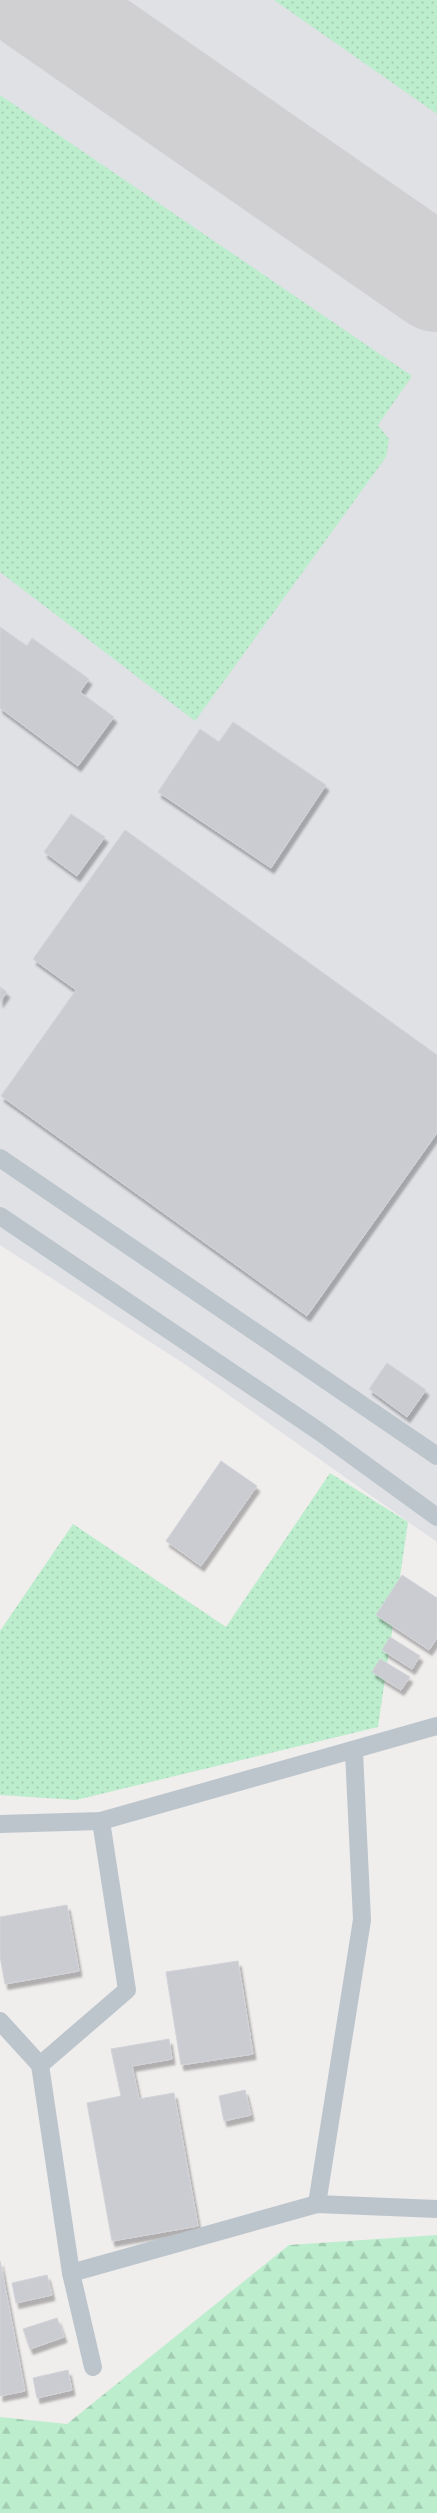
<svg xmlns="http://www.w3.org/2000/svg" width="437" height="2513" font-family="'DM Sans',sans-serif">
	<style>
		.airport { fill: #dfe1e5 }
		.grass { fill: url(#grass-dots) }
		.forest { fill: url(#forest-firs) }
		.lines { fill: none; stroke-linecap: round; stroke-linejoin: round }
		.taxiway { stroke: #d0d0d2; stroke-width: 106 }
		.building { fill: #caccd2; stroke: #d1d3d8; filter: url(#shadow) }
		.service { stroke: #bcc5cc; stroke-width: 18 }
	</style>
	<defs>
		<pattern id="grass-dots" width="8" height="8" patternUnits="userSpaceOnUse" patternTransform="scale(1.25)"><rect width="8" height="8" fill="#bcedcd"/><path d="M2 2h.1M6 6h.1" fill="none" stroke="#a3cdb2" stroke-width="1.8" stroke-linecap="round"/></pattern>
		<pattern id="forest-firs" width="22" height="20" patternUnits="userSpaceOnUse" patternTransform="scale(1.25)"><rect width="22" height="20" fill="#bcedcd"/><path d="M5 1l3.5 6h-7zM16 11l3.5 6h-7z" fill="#a3cdb2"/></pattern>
		<filter id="shadow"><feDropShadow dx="3" dy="5.5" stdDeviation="1" flood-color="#0004"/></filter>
	</defs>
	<rect width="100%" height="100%" fill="#f0eded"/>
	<polygon class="airport" points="0,0 437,0 437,1542 186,1365 0,1245"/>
	<g class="grass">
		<polygon points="274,0 437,0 437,114"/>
		<polygon points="0,95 412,376 378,425 389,439 386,457 195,721 0,572"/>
		<polygon points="330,1473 408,1522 378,1727 76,1800 0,1795 0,1631 73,1524 226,1627"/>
	</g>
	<polygon class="forest" points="437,2235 437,2513 0,2513 0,2417 67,2424 289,2245"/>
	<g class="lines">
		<polyline class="taxiway" points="35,0 437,279"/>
	</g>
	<g class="building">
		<polygon points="0,627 27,646 32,638 89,679 80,692 114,717 78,766 0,708"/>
		<polygon points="233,722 326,785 271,868 158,792 200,729 219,742"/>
		<polygon points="71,814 105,837 77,876 44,852"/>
		<polygon points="125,830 437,1055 437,1133 307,1316 1,1096 76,990 33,959"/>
		<polygon points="0,987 7,992 0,1002"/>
		<polygon points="387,1363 426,1390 407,1417 369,1389"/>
		<polygon points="221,1461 257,1486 201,1566 166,1541"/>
		<polygon points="402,1575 437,1598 437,1638 429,1650 376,1615"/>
		<polygon points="390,1637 420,1656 412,1669 382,1650"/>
		<polygon points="380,1659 410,1677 401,1690 372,1672"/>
		<polygon points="67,1905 79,1971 5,1984 0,1956 0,1917"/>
		<polygon points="238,1961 253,2054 181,2065 166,1972"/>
		<polygon points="169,2039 172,2059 132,2066 139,2099 174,2093 198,2226 112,2241 87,2103 121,2096 111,2049"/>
		<polygon points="245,2090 251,2115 224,2121 219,2096"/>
		<polygon points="0,2261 25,2391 0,2396"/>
		<polygon points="47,2275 52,2295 16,2303 12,2283"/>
		<polygon points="57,2318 64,2337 30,2349 23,2329"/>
		<polygon points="68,2370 72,2390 37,2398 33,2378"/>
	</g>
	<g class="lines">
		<g class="service">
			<polyline points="0,1158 437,1456"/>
			<polyline points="0,1216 320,1432 437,1517"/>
			<polyline points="0,1824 101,1821 437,1726"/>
			<polyline points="0,2021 40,2065"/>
			<polyline points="317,2204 362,1920 354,1752"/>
			<polyline points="71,2273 317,2204 437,2209"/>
			<polyline points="93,2367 71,2273 40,2065 127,1990 101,1821"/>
		</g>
	</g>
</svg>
